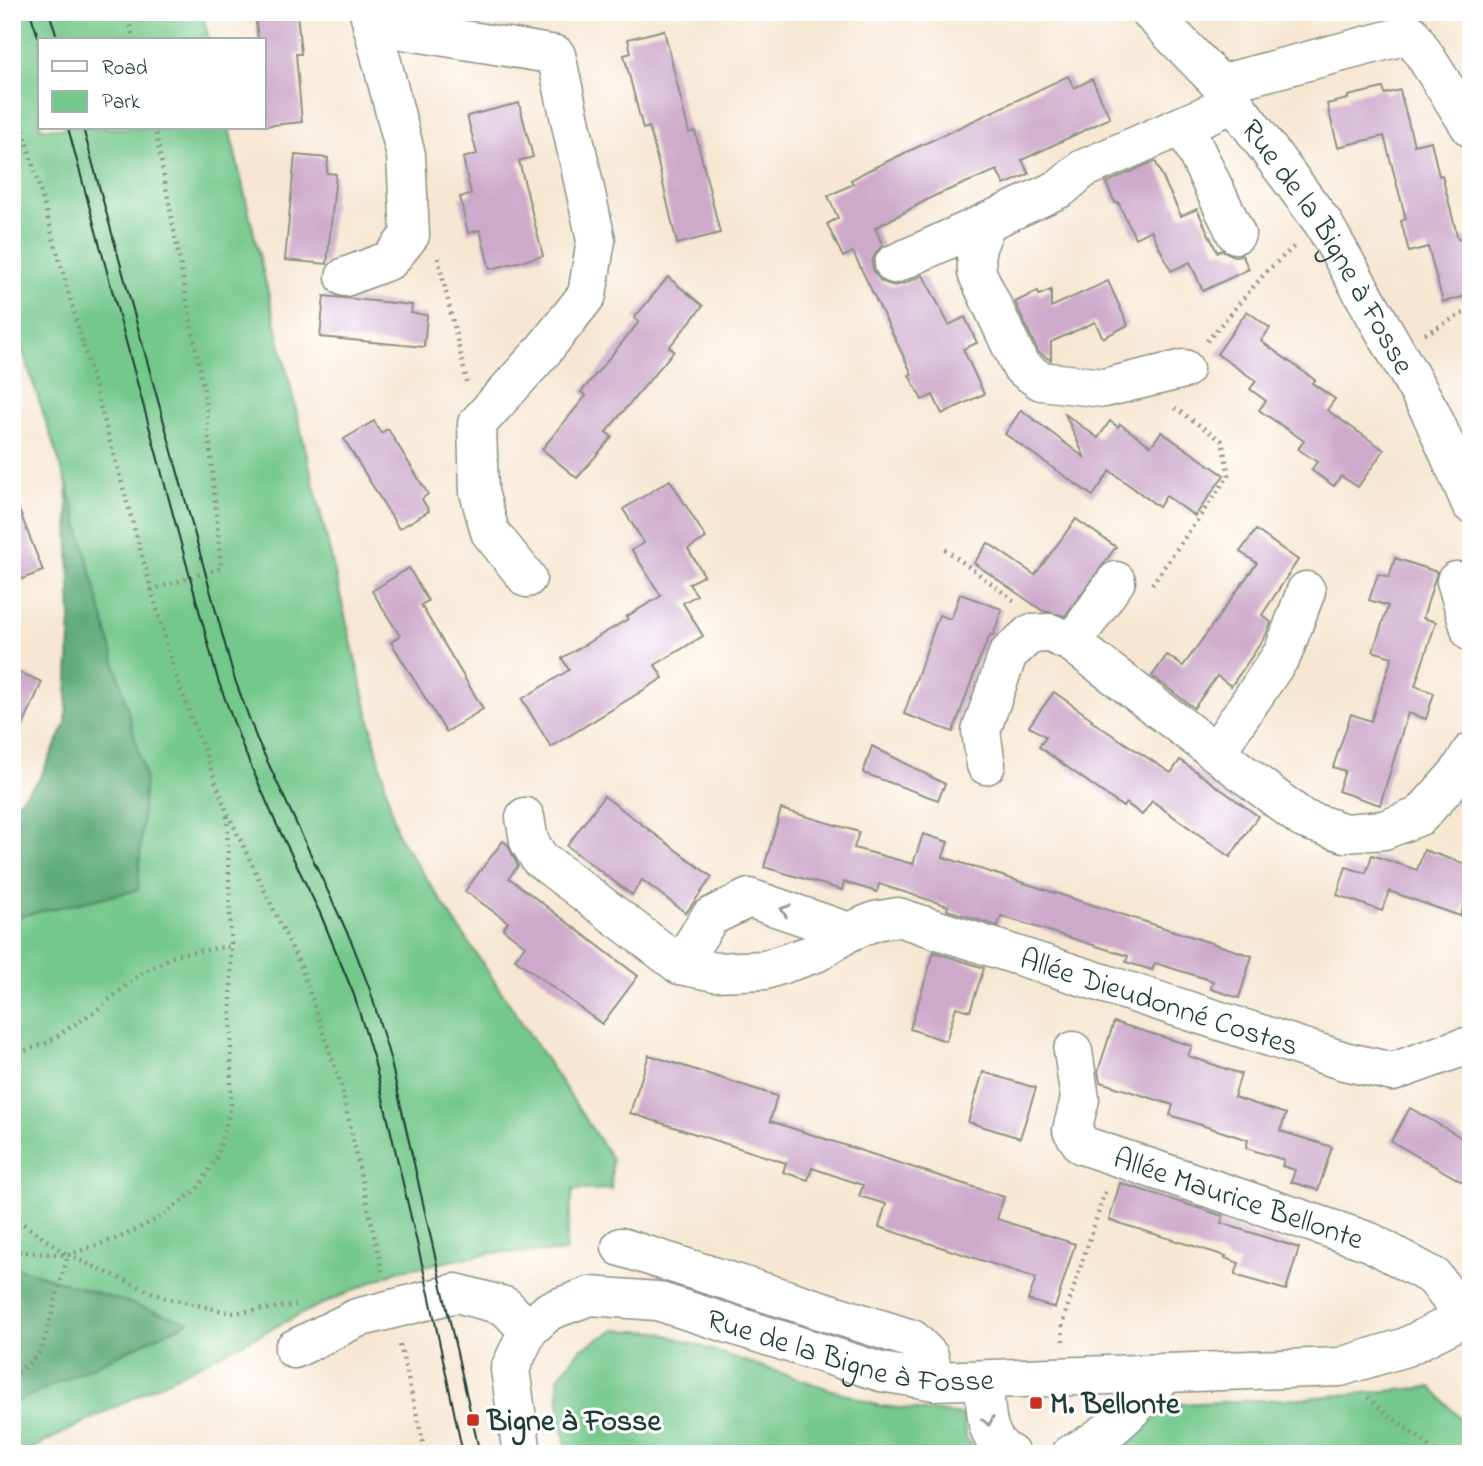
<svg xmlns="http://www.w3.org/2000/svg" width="1483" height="1466" font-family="'Indie Flower',sans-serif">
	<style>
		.green { fill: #74c88b; stroke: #4a8260; stroke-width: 2 }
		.forest { fill: #5fac77; stroke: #3f7456; stroke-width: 2 }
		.building { fill: #cda9cb }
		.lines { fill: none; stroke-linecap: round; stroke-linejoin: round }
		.minor-casing { stroke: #8b9283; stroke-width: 41 }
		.path { stroke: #8b9283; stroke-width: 4.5; stroke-dasharray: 2 5; stroke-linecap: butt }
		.minor { stroke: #fff; stroke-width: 38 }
		.tram { stroke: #1f3d34; stroke-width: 2 }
		.oneway { stroke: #8f9e9a }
		.poi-dot { fill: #c8321e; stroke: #fff; stroke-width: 2.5 }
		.labels { text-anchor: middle; stroke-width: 6; stroke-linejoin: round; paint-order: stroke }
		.street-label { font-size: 30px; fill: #1f3d34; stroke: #fff }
		.poi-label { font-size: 30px; font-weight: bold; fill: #1f3d34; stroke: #fff; text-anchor: start }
	</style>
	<rect width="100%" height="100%" fill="#fff"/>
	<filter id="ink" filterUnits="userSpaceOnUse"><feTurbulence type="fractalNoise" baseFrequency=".0143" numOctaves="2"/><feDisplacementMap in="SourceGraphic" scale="14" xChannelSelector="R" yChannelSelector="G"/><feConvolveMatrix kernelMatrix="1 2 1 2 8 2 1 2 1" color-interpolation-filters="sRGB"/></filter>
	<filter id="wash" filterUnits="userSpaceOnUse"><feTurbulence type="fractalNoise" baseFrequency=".00686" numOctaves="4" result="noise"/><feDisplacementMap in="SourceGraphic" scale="28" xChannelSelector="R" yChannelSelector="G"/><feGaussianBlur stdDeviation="1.57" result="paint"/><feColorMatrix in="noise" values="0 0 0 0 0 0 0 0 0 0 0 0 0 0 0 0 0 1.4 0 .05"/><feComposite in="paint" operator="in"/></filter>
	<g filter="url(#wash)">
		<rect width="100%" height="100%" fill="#f7e7d2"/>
		<g class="green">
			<polygon points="12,12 202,12 209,40 40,40 40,128 229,128 397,834 612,1159 611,1189 573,1190 565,1252 492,1253 397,1271 309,1310 21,1454 12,1454 12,807 39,780 66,724 71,617 67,485 12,319"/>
			<polygon points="615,1330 658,1332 880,1406 963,1415 966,1438 977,1454 568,1454 560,1416 558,1378 580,1349"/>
			<polygon points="1431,1387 1471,1430 1471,1454 1103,1454 1177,1404 1305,1398"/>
		</g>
		<g class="forest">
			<polygon points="68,485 145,775 138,890 12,918 12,807 39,780 66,724 71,617"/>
			<polygon points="12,1266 189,1322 12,1404"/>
		</g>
		<g id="blocks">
			<g class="building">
				<polygon points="255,12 297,12 301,54 296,54 302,122 264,126 264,40 258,40"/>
				<polygon points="664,30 689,133 695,131 720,233 677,244 653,141 649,127 643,129 624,55 631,53 628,39"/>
				<polygon points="1068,76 1074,88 1092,79 1110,118 1022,160 1029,174 1004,185 997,170 934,196 875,228 883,246 876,252 872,263 874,272 881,281 893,286 903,284 923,275 949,325 965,317 977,343 963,349 984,394 942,414 933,395 922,400 909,375 912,374 853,252 843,257 827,224 838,218 828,196 853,184 851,180 869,170"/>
				<polygon points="1383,88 1385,94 1400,90 1414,145 1431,141 1439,176 1442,175 1458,239 1471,236 1471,295 1443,302 1428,247 1409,252 1401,221 1406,219 1384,136 1338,147 1327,104 1348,99 1348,96"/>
				<polygon points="519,103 533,157 519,161 543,256 490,269 480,230 468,233 460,197 471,194 463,158 477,154 467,116"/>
				<polygon points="295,155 328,158 327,173 336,174 327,264 285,260"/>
				<polygon points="1155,161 1181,216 1197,209 1217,252 1222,250 1234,256 1242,255 1249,269 1203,291 1190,262 1171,271 1151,230 1135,238 1118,202 1115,203 1106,183"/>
				<polygon points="668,277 703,306 669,347 674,351 606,432 612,437 577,478 542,449 586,396 581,392 639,322 634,318"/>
				<polygon points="1108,281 1128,325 1103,338 1095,322 1051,342 1051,360 1038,352 1015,302 1038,291 1039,295 1051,290 1051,307"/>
				<polygon points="324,296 412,305 411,313 427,315 424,347 320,337"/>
				<polygon points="1247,311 1270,328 1261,341 1315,380 1312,383 1335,399 1327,410 1384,450 1358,487 1341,476 1334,486 1311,470 1317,462 1298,449 1304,441 1259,410 1266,401 1250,389 1256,381 1217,354"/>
				<polygon points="1021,410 1085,458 1065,414 1098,438 1110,421 1118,427 1120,424 1151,446 1161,432 1224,475 1195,516 1166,496 1159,507 1110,471 1093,496 1005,434"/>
				<polygon points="374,421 381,433 388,429 428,494 422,499 429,511 399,529 344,439"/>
				<polygon points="670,480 706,538 688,549 704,575 689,584 697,595 683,603 703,636 655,665 663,678 551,747 522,699 569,670 562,658 628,619 626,617 661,596 632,550 644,543 623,509"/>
				<polygon points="14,497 43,571 12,583 12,498"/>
				<polygon points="1076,519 1116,547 1065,616 1043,611 974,563 988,543 1035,575"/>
				<polygon points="1256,530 1298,560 1262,615 1271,622 1266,635 1246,665 1231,686 1217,676 1194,708 1152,676 1167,655 1183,666 1257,563 1240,552"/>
				<polygon points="1395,558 1437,572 1423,618 1436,622 1415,686 1434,693 1426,719 1408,713 1380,805 1338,791 1345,771 1333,767 1351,714 1371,721 1392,657 1373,651 1388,606 1369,600 1378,574 1389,577"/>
				<polygon points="409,568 428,601 421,605 483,709 446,732 391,642 400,636 372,591"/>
				<polygon points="960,594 1002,609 993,636 990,635 979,660 953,732 904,714 939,615 951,619"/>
				<polygon points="12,669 42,682 12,751"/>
				<polygon points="1054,692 1092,719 1091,721 1171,773 1180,760 1258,816 1230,857 1152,801 1142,815 1126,803 1123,807 1039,747 1046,737 1029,726"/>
				<polygon points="872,746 945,784 938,800 863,773"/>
				<polygon points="604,796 712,877 686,913 642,880 632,895 567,846"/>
				<polygon points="781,809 859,832 854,848 913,864 923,834 948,842 943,857 1252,956 1239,998 1211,989 1213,981 1155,963 1152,970 1126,962 1128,956 1001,916 998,926 947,910 948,906 879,884 877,892 844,882 842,890 764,867"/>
				<polygon points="503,841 508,845 518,866 509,878 638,976 602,1024 515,959 525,946 503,929 508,922 465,891"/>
				<polygon points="1424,850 1471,866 1471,906 1465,904 1460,916 1389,891 1382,911 1337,895 1346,867 1366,873 1372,855 1417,870"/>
				<polygon points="934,952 984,968 970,1011 956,1007 946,1041 910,1029"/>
				<polygon points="1114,1022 1192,1046 1188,1056 1241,1074 1234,1097 1286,1114 1280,1131 1332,1147 1318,1190 1291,1182 1295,1170 1282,1166 1284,1160 1246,1148 1248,1140 1170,1115 1173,1105 1100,1082 1098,1071"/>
				<polygon points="649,1055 777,1096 770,1121 1004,1197 997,1219 1075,1244 1055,1308 1028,1300 1036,1278 879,1227 886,1204 859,1196 863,1185 812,1168 808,1180 783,1172 786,1163 630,1113"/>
				<polygon points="983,1072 1036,1088 1020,1138 968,1122"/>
				<polygon points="1410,1108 1471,1143 1471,1187 1391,1141"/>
				<polygon points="1120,1183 1223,1216 1221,1223 1299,1248 1286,1290 1235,1275 1239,1263 1225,1258 1226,1256 1109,1220"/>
			</g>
		</g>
	</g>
	<g filter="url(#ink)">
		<use href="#blocks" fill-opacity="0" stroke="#8b9283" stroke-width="2"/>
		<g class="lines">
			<g class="minor-casing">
				<g id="minor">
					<path id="s1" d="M1150,12L1220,84L1323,223L1431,413L1471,504"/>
					<polyline points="372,25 556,55 596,240 587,295 542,352 477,424 479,492 490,532 527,578"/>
					<polyline points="1220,84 1411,34 1471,128"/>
					<polyline points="1184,126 1236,234"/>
					<polyline points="894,264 987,222"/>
					<polyline points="345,277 390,260 410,235 406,155 369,12"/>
					<polyline points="1184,369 1104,388 1041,381 1021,367 977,273 976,250 987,222 1061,188 1083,169 1234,103"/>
					<polyline points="1456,581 1471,632"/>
					<polyline points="1072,643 1116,581"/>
					<polyline points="1216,752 1283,653 1306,591"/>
					<polyline points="986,765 981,731 1008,654 1030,634 1050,633 1072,643 1303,819 1345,833 1384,830 1420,816 1459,772 1471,752"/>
					<path id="s2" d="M525,817L529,841L539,858L680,965L715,972L765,970L816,953L849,932L875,921L898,917L1344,1061L1393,1072L1454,1050L1471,1046"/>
					<polyline points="680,965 710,917 749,898 849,932"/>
					<path id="s3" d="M1073,1051L1080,1099L1072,1130L1082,1145L1370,1242L1434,1277L1465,1318"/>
					<polyline points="621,1247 912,1339 929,1356 935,1381"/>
					<polyline points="294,1349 357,1318 456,1293 505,1306 528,1330"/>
					<path d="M984,1380C986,1407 983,1440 1010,1454"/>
					<path id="s4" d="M522,1454L510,1369L528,1330L549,1311L590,1296L657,1301L881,1372L935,1381L1340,1367L1406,1347L1471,1314"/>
					<path d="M1071,1454C1110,1436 1137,1404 1166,1373"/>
				</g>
			</g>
			<g class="path">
				<polyline points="126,12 134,40"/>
				<polyline points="12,90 175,674 227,812 301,967 341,1085 383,1275"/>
				<polyline points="438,258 467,382"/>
				<polyline points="1425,334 1471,309"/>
				<polyline points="1207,341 1267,271 1296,245"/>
				<polyline points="945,549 1016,602"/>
				<polyline points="1152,584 1229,475 1222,441 1175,408"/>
				<polyline points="151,590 221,568 206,403 155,128"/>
				<polyline points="12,1055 45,1044 97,1010 140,974 178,954 231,946"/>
				<polyline points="12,1216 66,1254"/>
				<polyline points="12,1251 68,1255 162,1297 232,1313 296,1305"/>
				<polyline points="68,1255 121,1237 161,1217 197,1189 217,1157 231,1107 231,946 227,815"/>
				<polyline points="1063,1341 1062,1324 1106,1189"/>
				<polyline points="400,1345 426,1454"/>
				<polyline points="12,1377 41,1352 68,1255"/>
				<path d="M1368,1397C1389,1419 1416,1433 1438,1454"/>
			</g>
			<use href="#minor" class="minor"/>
			<g class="tram">
				<polyline points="30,12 40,43"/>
				<polyline points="49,12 58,40"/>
				<polyline points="68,128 218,680 244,750 275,821 320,913 354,995 374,1060 430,1298 463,1454"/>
				<polyline points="83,128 234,677 256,737 352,943 370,990 390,1058 480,1454"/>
			</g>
		</g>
		<defs><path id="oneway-chevron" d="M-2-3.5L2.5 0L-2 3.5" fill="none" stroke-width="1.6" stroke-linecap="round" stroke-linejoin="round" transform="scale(1.75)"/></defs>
		<g class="oneway">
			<use href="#oneway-chevron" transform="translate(785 910) rotate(-161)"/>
			<use href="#oneway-chevron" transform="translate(988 1421) rotate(79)"/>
		</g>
	</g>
	<g class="poi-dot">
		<rect x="1029" y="1396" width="14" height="14" rx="3.5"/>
		<rect x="466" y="1413" width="14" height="14" rx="3.5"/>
	</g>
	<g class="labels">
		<g class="street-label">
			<text dy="10" stroke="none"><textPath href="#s1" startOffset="296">Rue de la Bigne à Fosse</textPath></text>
			<text dy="10" stroke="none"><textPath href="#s2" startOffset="726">Allée Dieudonné Costes</textPath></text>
			<text dy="10" stroke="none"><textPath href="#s3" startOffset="264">Allée Maurice Bellonte</textPath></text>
			<text dy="10" stroke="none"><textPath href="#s4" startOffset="469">Rue de la Bigne à Fosse</textPath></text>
		</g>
		<g class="poi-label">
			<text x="1050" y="1413">M. Bellonte</text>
			<text x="487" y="1430">Bigne à Fosse</text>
		</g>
	</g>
	<rect width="1483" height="1466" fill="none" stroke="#fff" stroke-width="42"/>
	<rect x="38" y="38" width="228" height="91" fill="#ffffff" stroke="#a5b1ae" stroke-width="2"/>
	<rect x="52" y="61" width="35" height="10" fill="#ffffff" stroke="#a5b1ae" stroke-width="2"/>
	<text x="102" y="74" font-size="21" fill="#1f3d34">Road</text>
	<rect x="52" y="91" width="35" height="21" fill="#74c88b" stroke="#a5b1ae" stroke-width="2"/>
	<text x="102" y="108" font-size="21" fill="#1f3d34">Park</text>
</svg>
